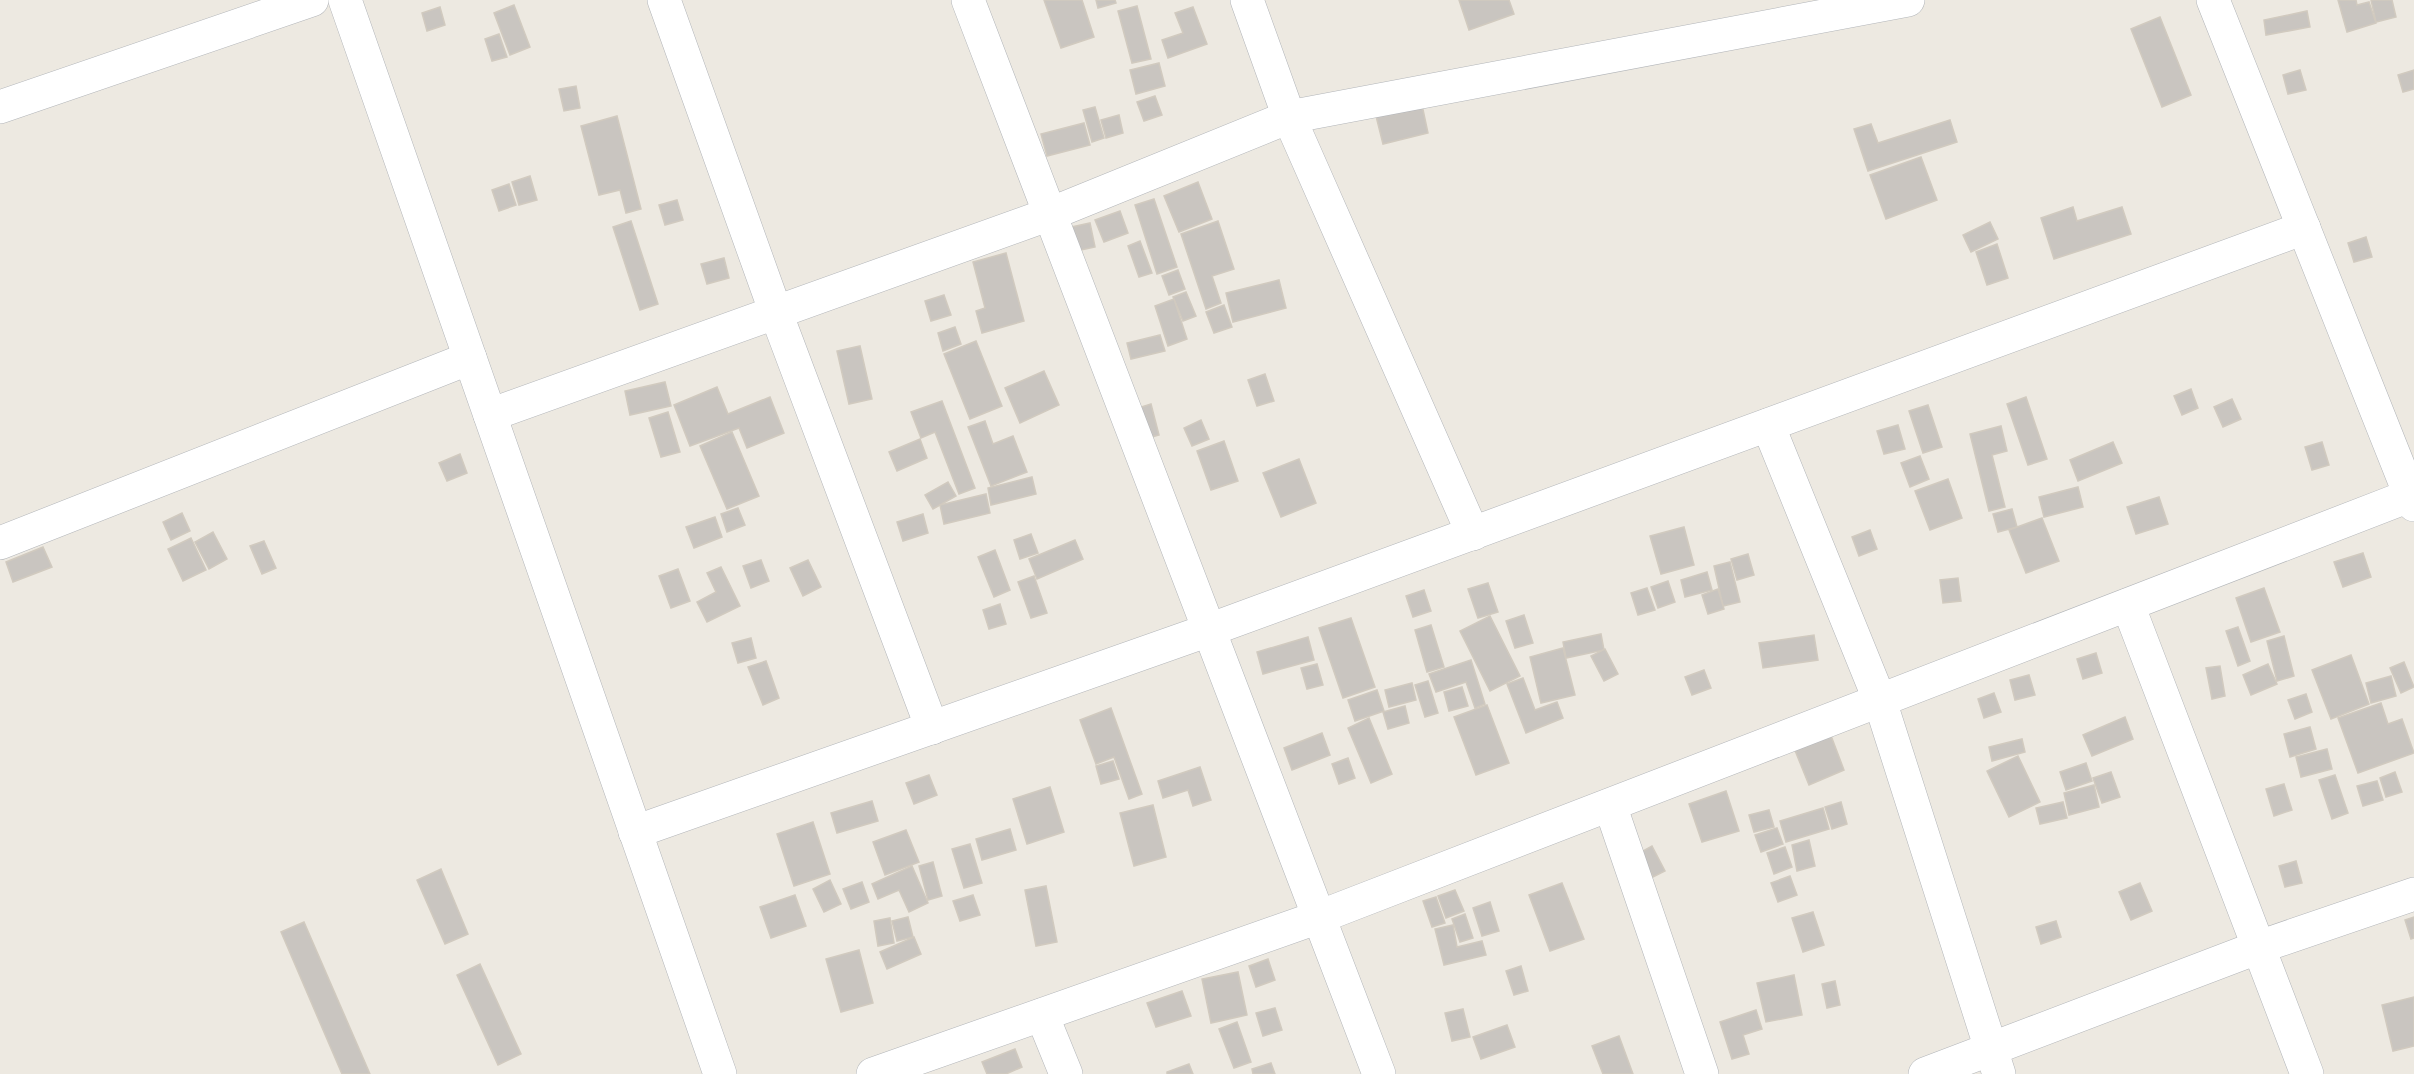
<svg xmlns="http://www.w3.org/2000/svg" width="2414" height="1074" font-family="'Public Sans',sans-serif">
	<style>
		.building { fill: #c9c5c0; stroke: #d1cabf; stroke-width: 1.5 }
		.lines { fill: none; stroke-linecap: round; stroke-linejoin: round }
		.minor-casing { stroke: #b2b5b9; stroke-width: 34 }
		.minor { stroke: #fff; stroke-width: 33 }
	</style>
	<rect width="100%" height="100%" fill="#ede9e1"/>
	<g class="building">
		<polygon points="1044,0 1082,0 1094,37 1061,48"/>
		<polygon points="1096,0 1115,0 1116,3 1098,8"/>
		<polygon points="1459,0 1509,0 1514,14 1469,30"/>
		<polygon points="2338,0 2356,0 2357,5 2369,2 2376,23 2347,32"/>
		<polygon points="2371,0 2392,0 2396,17 2376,22"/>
		<polygon points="514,5 530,47 510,55 494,13"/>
		<polygon points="1137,6 1151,59 1132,63 1118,11"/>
		<polygon points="440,7 445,25 427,31 422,13"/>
		<polygon points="1193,7 1207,44 1168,58 1162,40 1183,33 1175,13"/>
		<polygon points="2307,11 2310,27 2266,35 2264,20"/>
		<polygon points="2160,17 2191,95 2162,107 2131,29"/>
		<polygon points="499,34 507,57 492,61 485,39"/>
		<polygon points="1159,63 1165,86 1136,94 1130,70"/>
		<polygon points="2300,70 2306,90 2288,94 2283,75"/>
		<polygon points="2414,70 2414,89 2403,92 2398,75"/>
		<polygon points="576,86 580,108 564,111 559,89"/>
		<polygon points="1155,96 1162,115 1144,121 1137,102"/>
		<polygon points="1422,105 1428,133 1383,144 1376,116"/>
		<polygon points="1095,107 1104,138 1092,142 1083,110"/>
		<polygon points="1119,115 1123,133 1106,138 1101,120"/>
		<polygon points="617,116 641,209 626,213 620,190 599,195 581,126"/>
		<polygon points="1950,120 1957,142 1868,171 1854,129 1871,124 1878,143"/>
		<polygon points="1084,123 1090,145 1047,156 1041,134"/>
		<polygon points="1921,157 1937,200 1886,219 1870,175"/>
		<polygon points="530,176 537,200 519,205 512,182"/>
		<polygon points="1198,182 1212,219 1179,232 1164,196"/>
		<polygon points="509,184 516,205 499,211 492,190"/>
		<polygon points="1154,199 1177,267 1157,274 1135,205"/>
		<polygon points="677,200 683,220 665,225 659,205"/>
		<polygon points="2073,207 2077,221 2122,207 2131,234 2054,259 2041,218"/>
		<polygon points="1120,211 1128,233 1104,242 1095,220"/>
		<polygon points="631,221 658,304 640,310 613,227"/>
		<polygon points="1218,221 1234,269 1212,276 1221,303 1206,309 1181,234"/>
		<polygon points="1990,222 1998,239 1971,252 1963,235"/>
		<polygon points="1090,223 1095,247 1076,251 1071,227"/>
		<polygon points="2366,237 2372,257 2354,262 2348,243"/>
		<polygon points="1140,241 1152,273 1139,277 1128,246"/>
		<polygon points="1997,244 2008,278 1987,285 1976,252"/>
		<polygon points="1006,253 1024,321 982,333 976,311 985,308 973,262"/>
		<polygon points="724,258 729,278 707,284 701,264"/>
		<polygon points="1178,270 1185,289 1169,295 1162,276"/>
		<polygon points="1279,280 1286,308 1233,322 1226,293"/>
		<polygon points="1186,292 1196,316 1183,321 1173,297"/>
		<polygon points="944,295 951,315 931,321 925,301"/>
		<polygon points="1174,299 1187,339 1168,346 1155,306"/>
		<polygon points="1224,305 1232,327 1214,333 1206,312"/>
		<polygon points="955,327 961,344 943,351 938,333"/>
		<polygon points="1160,335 1165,351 1131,359 1127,343"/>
		<polygon points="976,341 1002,406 970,419 944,354"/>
		<polygon points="860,346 872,399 849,404 837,351"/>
		<polygon points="1044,371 1059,405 1020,423 1005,388"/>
		<polygon points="1265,374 1274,401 1257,406 1248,380"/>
		<polygon points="665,382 671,406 630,415 625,391"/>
		<polygon points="717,387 728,414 770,397 784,433 747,448 739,428 690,446 674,405"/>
		<polygon points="2191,389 2198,408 2182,415 2174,396"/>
		<polygon points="2026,397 2047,459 2028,465 2007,404"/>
		<polygon points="2232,399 2241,419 2223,427 2214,407"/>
		<polygon points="942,401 975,488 959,494 935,432 921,438 911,412"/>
		<polygon points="1151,404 1159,435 1141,440 1132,410"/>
		<polygon points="1928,405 1942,447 1923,453 1909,411"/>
		<polygon points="668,412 680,452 661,457 649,418"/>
		<polygon points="1201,420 1209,439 1192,446 1184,428"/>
		<polygon points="985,421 993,444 1013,436 1027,472 991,486 968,427"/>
		<polygon points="1898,425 1905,449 1884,454 1877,431"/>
		<polygon points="2001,426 2007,451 1992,455 2005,507 1989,511 1970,434"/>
		<polygon points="732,432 759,496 727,509 700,446"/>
		<polygon points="920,439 927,458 897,471 889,452"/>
		<polygon points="1224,441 1238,481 1211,490 1197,451"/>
		<polygon points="2113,442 2122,463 2078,481 2070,460"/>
		<polygon points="2322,442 2329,465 2312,470 2305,447"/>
		<polygon points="460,454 467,473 447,481 439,463"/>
		<polygon points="1920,456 1929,479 1910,487 1901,463"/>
		<polygon points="1299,459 1316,503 1281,517 1263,473"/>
		<polygon points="1032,477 1036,494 991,505 988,488"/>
		<polygon points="1948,479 1962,518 1930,530 1915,491"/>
		<polygon points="948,482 956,496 933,509 925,495"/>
		<polygon points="2078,487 2083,507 2044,517 2039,497"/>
		<polygon points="986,494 990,513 944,524 940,505"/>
		<polygon points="2159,497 2168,524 2136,534 2127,507"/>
		<polygon points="738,508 745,525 727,532 721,514"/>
		<polygon points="2012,509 2017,527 1998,532 1993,514"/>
		<polygon points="182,513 190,531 171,540 163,522"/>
		<polygon points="923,514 928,533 903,541 897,522"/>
		<polygon points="715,517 722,537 694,548 686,527"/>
		<polygon points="2042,518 2059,561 2026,573 2009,530"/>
		<polygon points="1684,527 1694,565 1661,574 1650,536"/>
		<polygon points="1870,530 1877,549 1859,556 1852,537"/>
		<polygon points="213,532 227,559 209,569 195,542"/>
		<polygon points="1031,534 1038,553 1020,559 1014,540"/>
		<polygon points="191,538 206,570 183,581 168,549"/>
		<polygon points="1075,540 1083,559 1037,579 1029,559"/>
		<polygon points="264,541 276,568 262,574 250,546"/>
		<polygon points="43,547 52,567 13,582 6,562"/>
		<polygon points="995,550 1010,590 994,597 978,557"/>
		<polygon points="2363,553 2371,577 2343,587 2334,562"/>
		<polygon points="1748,554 1754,575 1737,580 1731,559"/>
		<polygon points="761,560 769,581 751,588 743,566"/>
		<polygon points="808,560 821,587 803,596 790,568"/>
		<polygon points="1730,562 1740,602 1723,606 1714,566"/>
		<polygon points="721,567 740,606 707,622 697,602 716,592 707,573"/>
		<polygon points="678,569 690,601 671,608 659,576"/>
		<polygon points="1707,572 1712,590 1685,597 1681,580"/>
		<polygon points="1034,576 1047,613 1031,618 1018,582"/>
		<polygon points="1958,578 1961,601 1943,603 1940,580"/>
		<polygon points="1668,581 1675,602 1658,608 1651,587"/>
		<polygon points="1488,583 1498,612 1478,618 1468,589"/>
		<polygon points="1647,588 1655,610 1638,615 1631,593"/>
		<polygon points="2264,588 2280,632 2251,642 2236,598"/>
		<polygon points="1718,589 1724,609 1708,614 1702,595"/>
		<polygon points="1424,590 1431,611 1413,617 1406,596"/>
		<polygon points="1000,604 1006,624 989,629 983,610"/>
		<polygon points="1524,615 1533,643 1515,648 1506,621"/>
		<polygon points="1490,616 1520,676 1490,691 1460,631"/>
		<polygon points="1351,618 1375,687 1343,698 1319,628"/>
		<polygon points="1431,625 1444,667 1427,672 1415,630"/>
		<polygon points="2238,627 2250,661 2238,666 2226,631"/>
		<polygon points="1601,634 1604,650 1566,658 1563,642"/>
		<polygon points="1814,635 1818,660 1763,668 1759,643"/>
		<polygon points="2284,636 2294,676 2277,681 2267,641"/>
		<polygon points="1308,637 1314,660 1263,674 1257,652"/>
		<polygon points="751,638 756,658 738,663 732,643"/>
		<polygon points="1563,648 1575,695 1541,703 1530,657"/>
		<polygon points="1605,649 1618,674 1604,681 1591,656"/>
		<polygon points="2096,653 2102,673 2083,679 2077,659"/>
		<polygon points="2351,655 2369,704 2331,719 2312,670"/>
		<polygon points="1471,660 1485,704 1475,708 1466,682 1436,692 1429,674"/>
		<polygon points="766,661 779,698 763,705 748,667"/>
		<polygon points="2404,662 2414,687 2401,693 2390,668"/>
		<polygon points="1317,664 1323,685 1307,689 1301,668"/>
		<polygon points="2268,664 2277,684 2251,695 2243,675"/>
		<polygon points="2220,666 2225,696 2212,699 2206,668"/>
		<polygon points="1704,670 1711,688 1692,695 1685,677"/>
		<polygon points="2029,675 2035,695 2015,700 2010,680"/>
		<polygon points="2391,676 2396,696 2371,703 2366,683"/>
		<polygon points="1523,678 1535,710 1557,702 1563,718 1526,733 1507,684"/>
		<polygon points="1428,681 1438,713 1425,717 1415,685"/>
		<polygon points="1412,683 1416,700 1389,707 1385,690"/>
		<polygon points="1462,687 1468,706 1449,711 1444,692"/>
		<polygon points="1377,690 1384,711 1355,721 1348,700"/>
		<polygon points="1994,693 2001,712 1984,718 1978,699"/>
		<polygon points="2306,694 2312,712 2295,719 2288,700"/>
		<polygon points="2381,703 2388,724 2402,719 2414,753 2358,773 2338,718"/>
		<polygon points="1487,705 1509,763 1476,775 1454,717"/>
		<polygon points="1405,706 1409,723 1388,729 1383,712"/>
		<polygon points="1111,708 1142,794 1129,799 1114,757 1096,764 1080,720"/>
		<polygon points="2125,717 2133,739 2092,756 2083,735"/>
		<polygon points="1369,718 1392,774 1371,783 1348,728"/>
		<polygon points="2310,727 2316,749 2290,757 2284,734"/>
		<polygon points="1322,733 1330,755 1292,770 1284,748"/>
		<polygon points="1830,733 1844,770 1809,785 1794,748"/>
		<polygon points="2022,739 2025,752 1992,761 1989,747"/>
		<polygon points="2327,749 2332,769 2301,777 2296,757"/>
		<polygon points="2018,756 2040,802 2009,817 1987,771"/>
		<polygon points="1348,758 1355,778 1339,784 1332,764"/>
		<polygon points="1113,761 1119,779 1101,784 1096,766"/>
		<polygon points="2086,763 2092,781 2066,790 2060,772"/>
		<polygon points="1200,767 1211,800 1193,806 1188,790 1163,798 1158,781"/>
		<polygon points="2111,772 2120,797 2102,803 2093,778"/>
		<polygon points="2395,772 2402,792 2386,797 2380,778"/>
		<polygon points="929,775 937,795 914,804 906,783"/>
		<polygon points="2335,775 2348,813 2332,819 2319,780"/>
		<polygon points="2377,781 2383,800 2363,806 2357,786"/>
		<polygon points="2284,784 2292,810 2274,816 2266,789"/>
		<polygon points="2094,785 2099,807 2069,815 2064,793"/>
		<polygon points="1050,787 1064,832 1027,844 1013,799"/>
		<polygon points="1726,791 1739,831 1702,842 1689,804"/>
		<polygon points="872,801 878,821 837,833 831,813"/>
		<polygon points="1841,802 1847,824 1832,829 1825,807"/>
		<polygon points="2063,802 2067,818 2040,824 2036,808"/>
		<polygon points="1153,805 1166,857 1134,866 1120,813"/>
		<polygon points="1823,808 1829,829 1786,842 1780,821"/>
		<polygon points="1769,810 1774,827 1754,832 1749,815"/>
		<polygon points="813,822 830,874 794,886 777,834"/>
		<polygon points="1777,828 1783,844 1761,852 1755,835"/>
		<polygon points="1010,829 1016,850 982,860 976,839"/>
		<polygon points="906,830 919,862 885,875 873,842"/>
		<polygon points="1809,840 1815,866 1797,871 1792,845"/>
		<polygon points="970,844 982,883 964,888 952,849"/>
		<polygon points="1652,846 1665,871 1653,877 1641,852"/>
		<polygon points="1785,847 1792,867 1774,874 1767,853"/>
		<polygon points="2296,861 2302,883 2285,887 2279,866"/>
		<polygon points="933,862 942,896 928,900 919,866"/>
		<polygon points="912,866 928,903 909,912 899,890 878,899 872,884"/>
		<polygon points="441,869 468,934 445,944 417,880"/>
		<polygon points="1790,876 1797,895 1778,902 1771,883"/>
		<polygon points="830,880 841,904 824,912 813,889"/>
		<polygon points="862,882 869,902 851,909 843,889"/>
		<polygon points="1562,883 1584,939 1550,951 1529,895"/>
		<polygon points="2140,883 2152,911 2131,920 2119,892"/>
		<polygon points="1046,886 1057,942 1036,946 1025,890"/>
		<polygon points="1455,890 1464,911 1446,918 1438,896"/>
		<polygon points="795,895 806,926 771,938 760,907"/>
		<polygon points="973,895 980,915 960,921 953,901"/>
		<polygon points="1436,897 1445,923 1432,927 1423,901"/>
		<polygon points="1490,902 1499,931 1482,936 1473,908"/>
		<polygon points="1813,912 1824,945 1803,952 1792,918"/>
		<polygon points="1465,914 1473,938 1460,942 1452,919"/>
		<polygon points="908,917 913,937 897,941 892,921"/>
		<polygon points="2414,917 2414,938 2411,939 2405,920"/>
		<polygon points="890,918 894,943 878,946 874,921"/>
		<polygon points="2056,921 2061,937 2041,944 2036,927"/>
		<polygon points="304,922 370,1074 342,1074 281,932"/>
		<polygon points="1453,925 1457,947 1482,941 1486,955 1444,965 1435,929"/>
		<polygon points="914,937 921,954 887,969 880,952"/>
		<polygon points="859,950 873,1003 841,1012 826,959"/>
		<polygon points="1268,959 1275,980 1256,987 1249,966"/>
		<polygon points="480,964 521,1054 498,1065 457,975"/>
		<polygon points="1521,966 1528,991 1514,995 1506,971"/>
		<polygon points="1238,972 1247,1015 1211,1023 1202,979"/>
		<polygon points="1794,975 1802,1015 1766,1022 1757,983"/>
		<polygon points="1835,981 1840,1005 1827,1008 1822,984"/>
		<polygon points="1182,991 1191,1016 1156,1027 1147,1003"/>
		<polygon points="2414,997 2414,1046 2393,1051 2382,1005"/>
		<polygon points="1275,1008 1282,1030 1263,1036 1256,1013"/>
		<polygon points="1463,1009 1470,1037 1452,1041 1445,1013"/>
		<polygon points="1756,1010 1762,1029 1743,1035 1749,1054 1732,1059 1720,1022"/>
		<polygon points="1237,1022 1251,1062 1234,1068 1219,1029"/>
		<polygon points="1507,1025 1515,1047 1481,1059 1473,1037"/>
		<polygon points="1619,1036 1633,1074 1603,1074 1592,1046"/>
		<polygon points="1015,1049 1022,1067 1006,1074 987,1074 982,1062"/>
		<polygon points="1271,1063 1275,1074 1253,1074 1252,1069"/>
		<polygon points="1189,1064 1193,1074 1167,1074 1167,1072"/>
	</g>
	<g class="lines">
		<g class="minor-casing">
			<g id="minor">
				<polyline points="345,0 720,1074"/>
				<polyline points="664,0 776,313 932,728"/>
				<polyline points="968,0 1379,1074"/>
				<polyline points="1247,0 1289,117 1473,534"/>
				<polyline points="2213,0 2414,505"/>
				<polyline points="0,107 312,0"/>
				<polyline points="490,415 1050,214 1289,117 1908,0"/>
				<polyline points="1768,425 1880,701 1999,1074"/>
				<polyline points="0,543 470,358"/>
				<polyline points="2128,605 2307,1074"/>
				<polyline points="1610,805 1702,1074"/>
				<polyline points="635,832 1209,630 2304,228"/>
				<polyline points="1042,1015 1066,1074"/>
				<polyline points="873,1074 1319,917 2414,494"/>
				<polyline points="1925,1074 2259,947 2414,894"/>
			</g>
		</g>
		<use href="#minor" class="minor"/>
	</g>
</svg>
